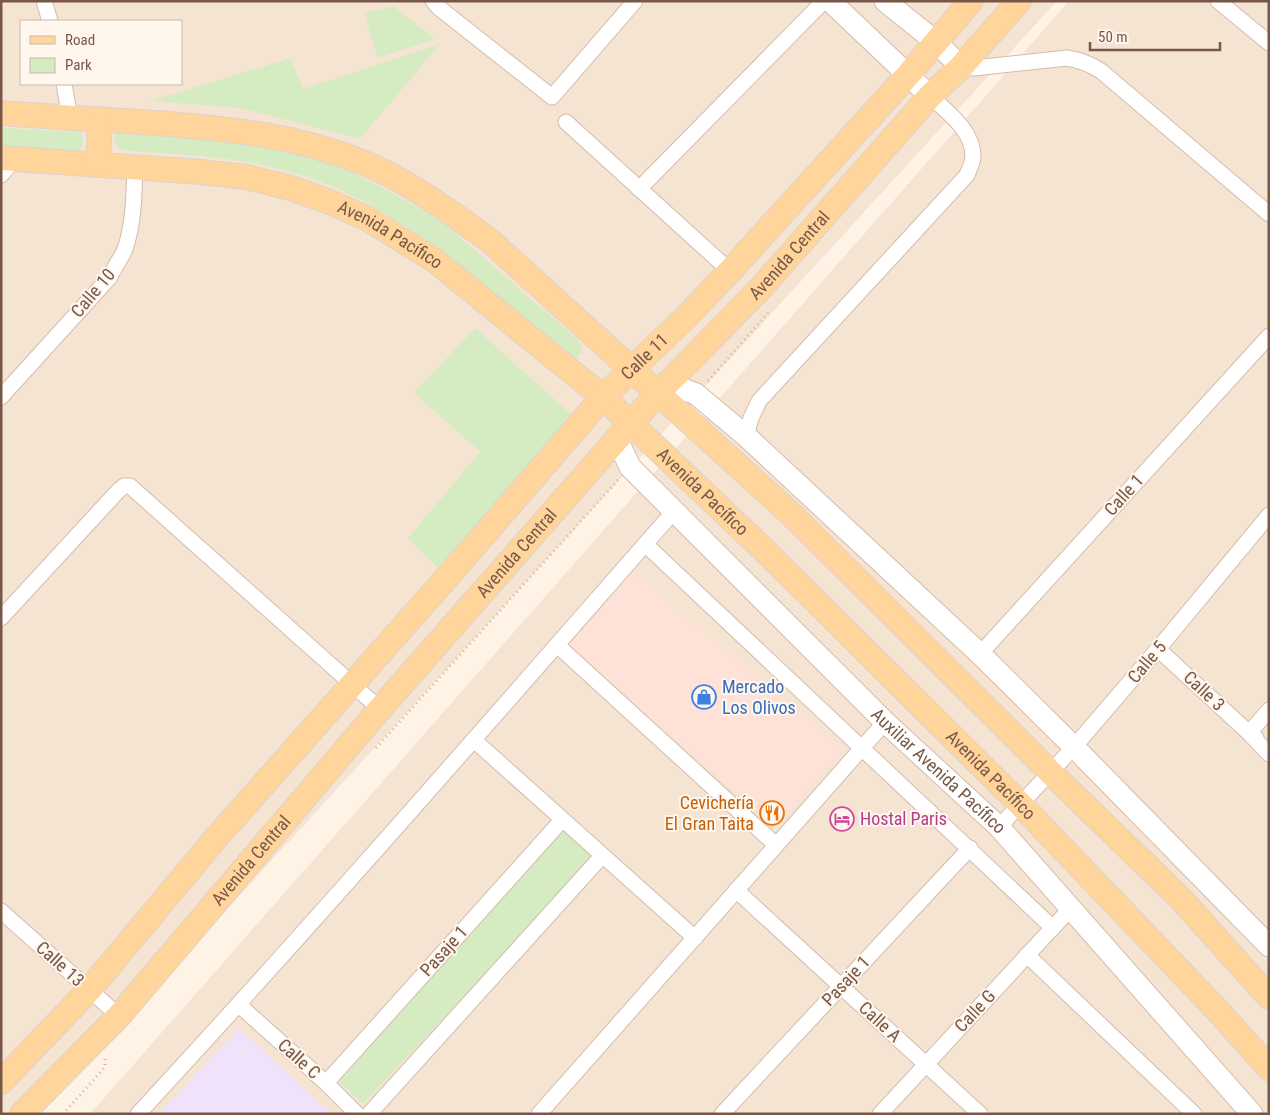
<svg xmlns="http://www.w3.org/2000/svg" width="1270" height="1115" font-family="'Roboto Condensed',sans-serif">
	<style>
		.residential { fill: #f6e4d3; fill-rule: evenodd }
		.commercial { fill: #fee2d8 }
		.education { fill: #f0e2fa }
		.green { fill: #d5ecc2 }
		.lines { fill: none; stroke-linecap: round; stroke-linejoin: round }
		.minor-casing { stroke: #d2bcad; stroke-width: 17 }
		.secondary-casing { stroke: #d5bbaa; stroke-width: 23 }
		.primary-casing { stroke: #dcd3cf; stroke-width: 26 }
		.path { stroke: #dab29e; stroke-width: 3; stroke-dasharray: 1 4; stroke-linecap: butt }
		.minor { stroke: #fff; stroke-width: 15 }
		.secondary { stroke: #fff; stroke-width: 21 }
		.primary { stroke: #ffd59b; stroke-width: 24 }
		.labels { text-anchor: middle; stroke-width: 4; stroke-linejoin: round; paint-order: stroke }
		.street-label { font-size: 18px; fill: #785748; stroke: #fff7ed }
		.shop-label { font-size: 18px; fill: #366cbe; stroke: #fff7ed; text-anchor: start }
		.food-label { font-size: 18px; fill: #c56008; stroke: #fff7ed; text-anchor: end }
		.hotel-label { font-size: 18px; fill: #b23c85; stroke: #fff7ed; text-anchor: start }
	</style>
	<rect width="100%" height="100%" fill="#fef3e5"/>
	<g class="residential">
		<path d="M1,1H1057L40,1114H1ZM21,21H181V84H21Z"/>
		<polygon points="1069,1 1269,1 1269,1114 90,1114"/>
	</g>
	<polygon class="commercial" points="633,572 842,749 776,828 568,644"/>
	<polygon class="education" points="239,1028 331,1114 159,1114"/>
	<g class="green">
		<polygon points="393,6 435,39 378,58 364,13"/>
		<polygon points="440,44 360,139 240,108 151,101 290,58 303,89"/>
		<path d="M1,128L80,132C85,140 83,145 79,152L1,147Z"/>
		<path d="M117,131L266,143L345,168L423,210L452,230L578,340L581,347V353L575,358H567C489,293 417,219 321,182C260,158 194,155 130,151L119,149L114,141Z"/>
		<polygon points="475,328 573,416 439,569 408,538 480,452 414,393"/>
		<polygon points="562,829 593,858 363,1104 339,1082"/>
	</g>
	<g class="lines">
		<g class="minor-casing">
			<g id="minor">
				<polyline points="44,1 50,21"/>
				<polyline points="433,1 438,7 552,97 635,1"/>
				<polyline points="1218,1 1269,43"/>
				<path d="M961,67L974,68L1067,58C1080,60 1090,64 1101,71L1269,214"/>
				<polyline points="64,84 70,118"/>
				<polyline points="566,122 730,271"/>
				<polyline points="1,175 15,159"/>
				<polyline points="639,189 824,1"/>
				<path d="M1,397L110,277C114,267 121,259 125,249C134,223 134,194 135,167"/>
				<path d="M746,436L751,418L759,401L967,175C969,170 973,162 973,156C973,130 947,112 930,96"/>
				<polyline points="645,544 1053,928"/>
				<polyline points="1,618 118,491 124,486 130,486 380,709"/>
				<polyline points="557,645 776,845"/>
				<polyline points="1158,649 1249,733 1269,754"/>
				<polyline points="980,654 1269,336"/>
				<polyline points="1256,738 1249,733 1269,710"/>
				<polyline points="475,741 695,938"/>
				<polyline points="999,827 1074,747 1158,649 1269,515"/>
				<polyline points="736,890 980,1114"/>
				<polyline points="1,911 119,1016"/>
				<polyline points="1027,955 1194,1114"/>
				<polyline points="239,1005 326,1083 357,1114"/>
				<polyline points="326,1083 562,820"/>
				<path d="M138,1114C321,916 497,713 675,510"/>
				<polyline points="369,1114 602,856"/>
				<polyline points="539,1114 885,722"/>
				<polyline points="722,1114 970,848"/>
				<polyline points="880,1114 1071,908"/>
			</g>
		</g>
		<g class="secondary-casing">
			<g id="secondary">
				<polyline points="830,1 930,96"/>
				<polyline points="885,1 936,42 961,67"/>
				<polyline points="668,383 696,394 746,436 980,654 1074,747 1269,946"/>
				<path id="s1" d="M617,439L630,467L885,722L999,827L1252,1114"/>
			</g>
		</g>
		<g class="primary-casing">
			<g id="primary">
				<path d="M1,113C53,117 105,120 156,123C231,129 297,135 367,164C411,183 450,212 489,240L791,514L1050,772L1181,899L1269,997"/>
				<path id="s2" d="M1,158L202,172L246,177L291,188L330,202L368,219L434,260L603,397L765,551L1020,804L1219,1012L1269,1068"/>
				<polyline points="98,165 100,119"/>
				<path id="s3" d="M1,1082L89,990L216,838L450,574L603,397L687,316L730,271L908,75L971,1"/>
				<path id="s4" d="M22,1114L119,1016L380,709L617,439L658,393L760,289L930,96L961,67L1019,1"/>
			</g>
		</g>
		<g class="path">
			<polyline points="708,381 770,311"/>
			<polyline points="376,748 618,480"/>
			<polyline points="63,1114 105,1067 105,1058"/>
		</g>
		<use href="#minor" class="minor"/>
		<use href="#secondary" class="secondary"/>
		<use href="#primary" class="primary"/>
	</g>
	<defs>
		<g id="shop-ring" transform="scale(1.25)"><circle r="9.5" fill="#fff7ed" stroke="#3f7fe0" stroke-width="1.5"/><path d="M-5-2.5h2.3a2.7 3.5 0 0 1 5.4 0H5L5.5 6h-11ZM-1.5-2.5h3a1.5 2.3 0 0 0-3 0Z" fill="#3f7fe0"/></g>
		<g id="restaurant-ring" transform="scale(1.25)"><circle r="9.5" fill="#fff7ed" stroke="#e8710a" stroke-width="1.5"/><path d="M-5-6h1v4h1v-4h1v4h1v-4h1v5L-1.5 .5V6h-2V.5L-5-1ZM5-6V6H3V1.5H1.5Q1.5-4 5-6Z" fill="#e8710a"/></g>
		<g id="hotel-ring" transform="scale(1.25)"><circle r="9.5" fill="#fff7ed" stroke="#d1479c" stroke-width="1.5"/><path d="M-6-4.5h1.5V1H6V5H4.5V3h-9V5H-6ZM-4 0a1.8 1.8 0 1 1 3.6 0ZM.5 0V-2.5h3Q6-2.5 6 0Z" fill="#d1479c"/></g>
	</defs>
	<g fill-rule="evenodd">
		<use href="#shop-ring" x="704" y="697"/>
		<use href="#restaurant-ring" x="772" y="813"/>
		<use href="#hotel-ring" x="842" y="819"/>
	</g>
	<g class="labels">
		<g class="street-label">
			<text dy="6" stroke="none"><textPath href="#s2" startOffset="402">Avenida Pacífico</textPath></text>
			<text dy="6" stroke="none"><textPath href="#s4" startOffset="1152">Avenida Central</textPath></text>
			<text transform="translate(93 293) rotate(-50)" y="6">Calle 10</text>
			<text dy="6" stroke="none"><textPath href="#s3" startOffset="970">Calle 11</textPath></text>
			<text dy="6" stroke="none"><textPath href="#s2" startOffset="808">Avenida Pacífico</textPath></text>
			<text transform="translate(1124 495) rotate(-48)" y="6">Calle 1</text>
			<text dy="6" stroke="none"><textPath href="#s4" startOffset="748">Avenida Central</textPath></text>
			<text transform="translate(1147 662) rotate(-50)" y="6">Calle 5</text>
			<text transform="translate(1204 691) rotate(43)" y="6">Calle 3</text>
			<text dy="6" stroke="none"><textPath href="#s1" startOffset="464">Auxiliar Avenida Pacífico</textPath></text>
			<text dy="6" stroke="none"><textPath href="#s2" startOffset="1212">Avenida Pacífico</textPath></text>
			<text dy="6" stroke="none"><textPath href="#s4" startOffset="342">Avenida Central</textPath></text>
			<text transform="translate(444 951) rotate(-48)" y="6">Pasaje 1</text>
			<text transform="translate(60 964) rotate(42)" y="6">Calle 13</text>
			<text transform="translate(846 981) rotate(-47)" y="6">Pasaje 1</text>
			<text transform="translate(975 1011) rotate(-47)" y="6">Calle G</text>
			<text transform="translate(880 1022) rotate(43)" y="6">Calle A</text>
			<text transform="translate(299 1059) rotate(42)" y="6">Calle C</text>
		</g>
		<g class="shop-label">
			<text x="722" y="693">Mercado<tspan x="722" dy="21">Los Olivos</tspan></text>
		</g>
		<g class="food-label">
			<text x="754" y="809">Cevichería<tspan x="754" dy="21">El Gran Taita</tspan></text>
		</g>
		<g class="hotel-label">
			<text x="860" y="825">Hostal Paris</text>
		</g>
	</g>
	<rect width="1270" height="1115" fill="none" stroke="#785748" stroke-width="5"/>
	<rect x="20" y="20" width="162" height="65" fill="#fff7ed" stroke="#c9b7ab"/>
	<rect x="30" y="36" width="25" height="8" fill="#ffd59b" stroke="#c9b7ab"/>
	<text x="65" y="45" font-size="15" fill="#785748">Road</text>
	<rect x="30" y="58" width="25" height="15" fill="#d5ecc2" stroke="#c9b7ab"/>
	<text x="65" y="70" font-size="15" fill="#785748">Park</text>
	<path d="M1090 42v8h130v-8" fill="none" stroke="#785748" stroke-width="2.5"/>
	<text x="1098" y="42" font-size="15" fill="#785748" stroke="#fff7ed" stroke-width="4" paint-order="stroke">50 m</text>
</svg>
